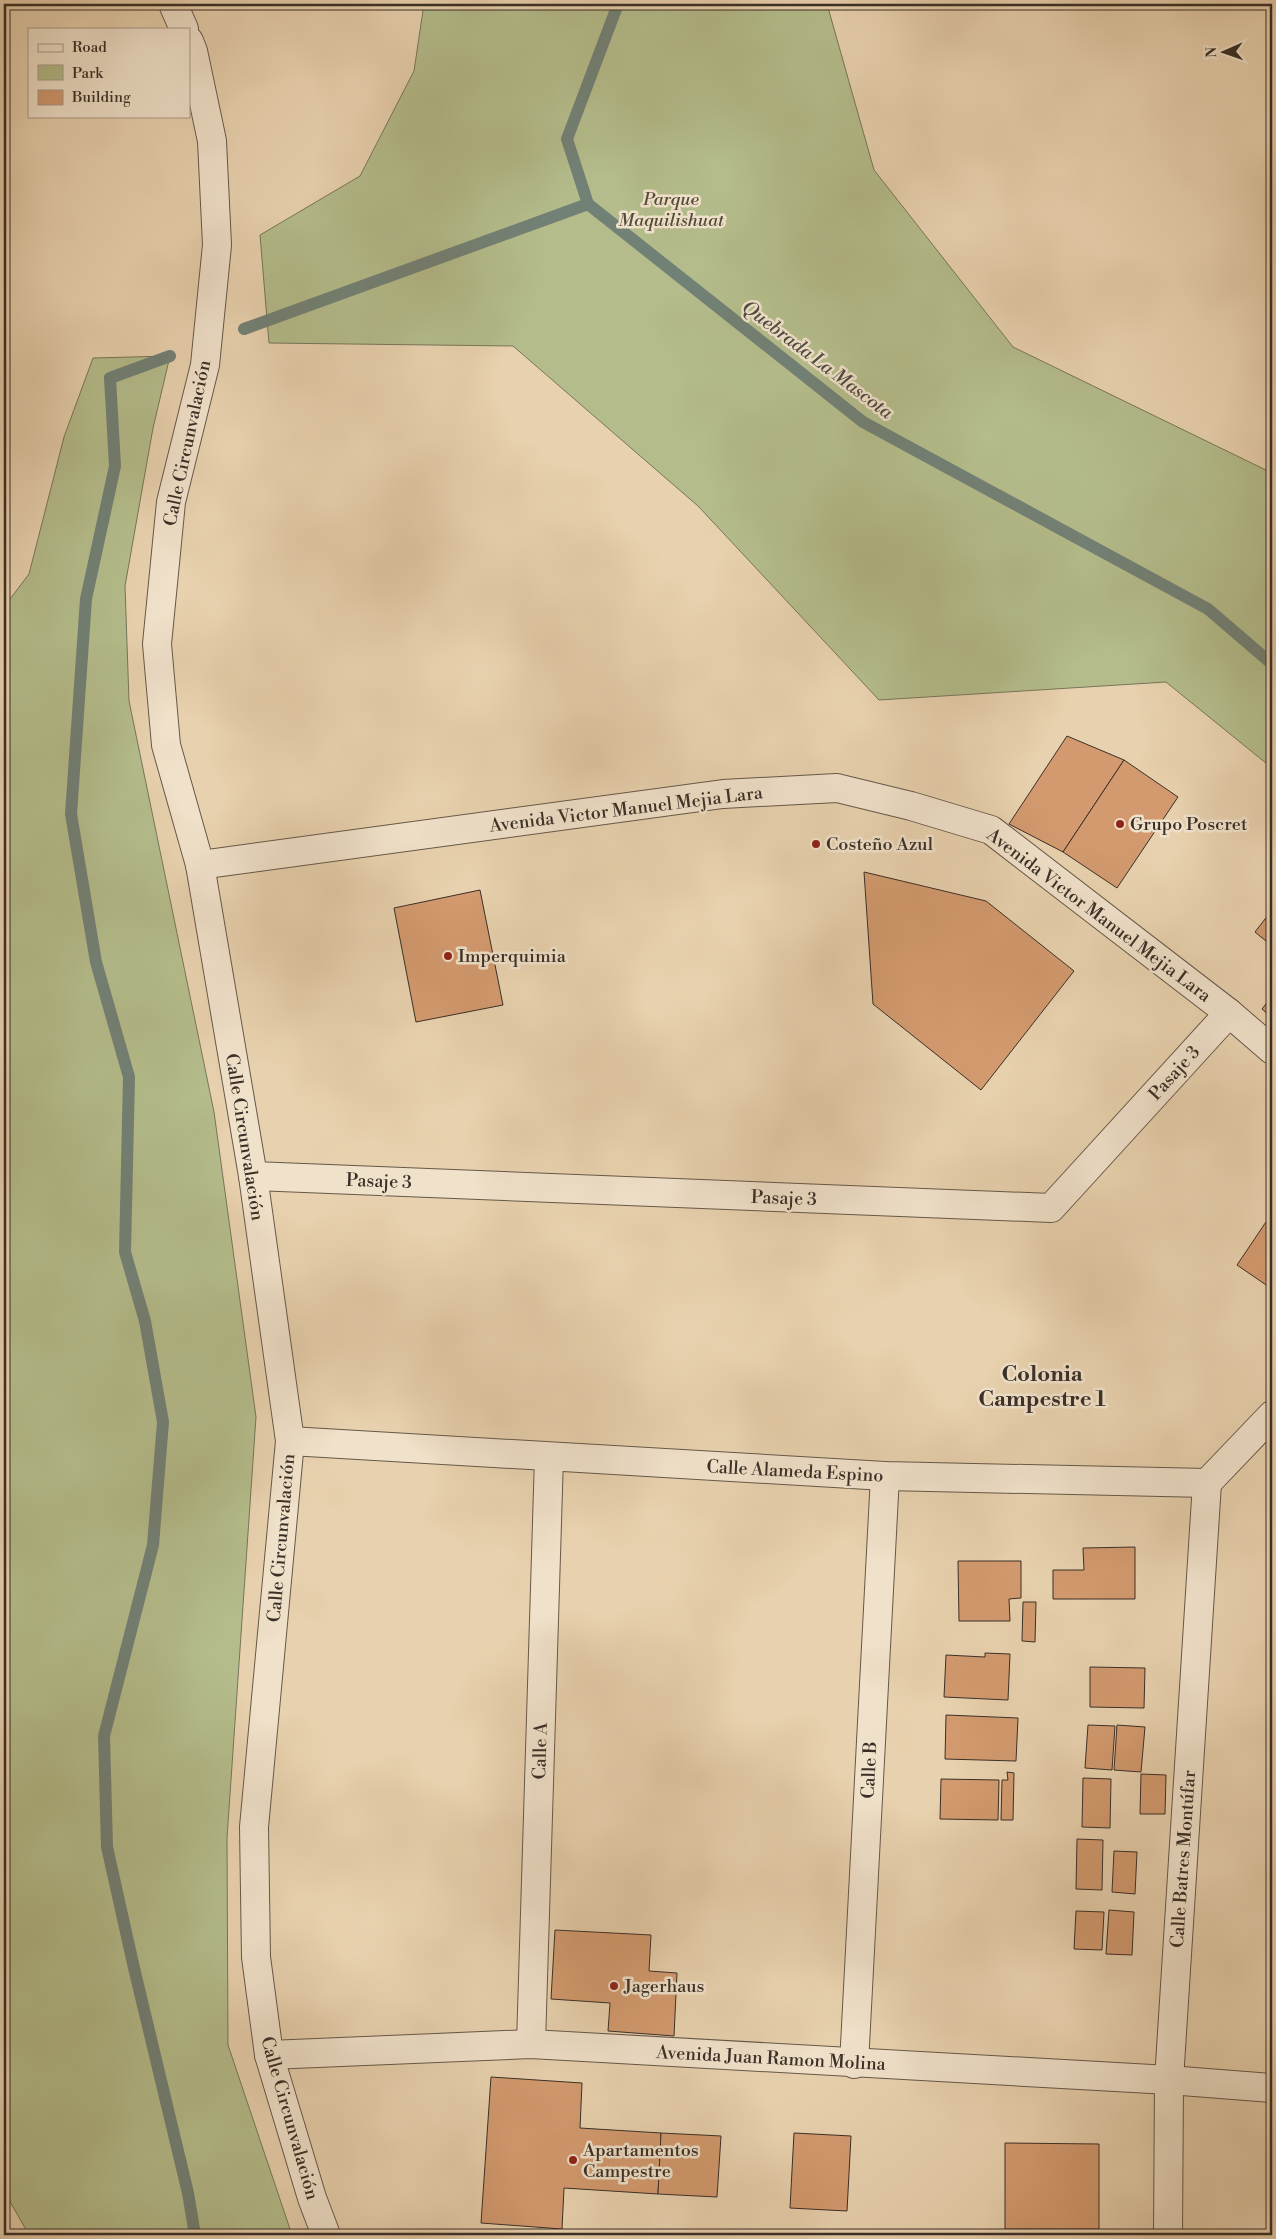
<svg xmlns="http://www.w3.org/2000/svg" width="1276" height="2239" font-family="'Libre Bodoni',serif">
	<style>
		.green { fill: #b4bc8b; stroke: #777659 }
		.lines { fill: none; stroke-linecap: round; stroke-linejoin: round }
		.stream { stroke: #728176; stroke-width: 12 }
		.building { fill: #d39a6f; stroke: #3a2f27 }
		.minor-casing { stroke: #665849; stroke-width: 30 }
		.minor { stroke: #f0e1ca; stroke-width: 28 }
		.poi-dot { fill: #8f2418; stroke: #f0e1ca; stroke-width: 2 }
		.labels { text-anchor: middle; stroke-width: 5; stroke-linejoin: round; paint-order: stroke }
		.park-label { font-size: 18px; font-style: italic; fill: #524b3b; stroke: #f0e1ca }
		.street-label { font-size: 18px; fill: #3a2f27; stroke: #f0e1ca }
		.poi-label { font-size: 18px; fill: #3a2f27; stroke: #f0e1ca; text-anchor: start }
		.water-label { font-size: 19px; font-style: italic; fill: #4d4a41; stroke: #f0e1ca }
		.district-label { font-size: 22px; font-weight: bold; fill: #3a2f27; stroke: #f0e1ca }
	</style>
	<rect width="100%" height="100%" fill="#e8d1ae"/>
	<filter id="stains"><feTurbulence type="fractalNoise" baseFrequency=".004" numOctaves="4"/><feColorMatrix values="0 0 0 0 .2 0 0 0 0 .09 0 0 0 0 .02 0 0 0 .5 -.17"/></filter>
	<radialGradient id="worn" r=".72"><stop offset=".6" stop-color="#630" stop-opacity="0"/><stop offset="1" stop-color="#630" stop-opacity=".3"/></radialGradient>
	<g class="green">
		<polygon points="424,4 827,4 874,170 1013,347 1272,473 1272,768 1166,682 879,700 698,506 513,346 269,343 260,235 360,176 414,71"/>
		<polygon points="170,356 153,428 125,586 129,701 214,1112 256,1417 227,1838 228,2045 292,2235 29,2235 4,2191 4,607 29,574 64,437 93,358"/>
	</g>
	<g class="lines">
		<g class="stream">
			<polyline points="618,4 567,139 588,204 863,422 1208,609 1272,664"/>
			<polyline points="244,329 588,204"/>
			<polyline points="170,356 110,378 115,466 86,599 71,814 96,962 129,1077 125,1252 145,1321 163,1422 153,1545 104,1736 107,1847 134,1968 188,2193 195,2235"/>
		</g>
	</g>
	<g class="building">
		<polygon points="1067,736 1124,760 1063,852 1009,824"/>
		<polygon points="1124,760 1178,797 1117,888 1063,852"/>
		<polygon points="864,872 986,901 1074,971 981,1090 873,1004"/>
		<polygon points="480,890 503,1005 416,1022 394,908"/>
		<polygon points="1272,910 1272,946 1255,932"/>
		<polygon points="1272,996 1272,1018 1262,1009"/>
		<polygon points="1272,1213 1272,1289 1237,1265"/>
		<polygon points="1135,1547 1135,1599 1053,1599 1053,1570 1084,1570 1083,1548"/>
		<polygon points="958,1561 1021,1561 1021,1598 1009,1599 1010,1621 959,1621"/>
		<polygon points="1023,1602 1036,1602 1035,1642 1022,1641"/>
		<polygon points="985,1653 1010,1654 1008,1700 944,1697 946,1655 985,1657"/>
		<polygon points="1090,1667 1145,1668 1144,1708 1090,1707"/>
		<polygon points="946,1715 1018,1718 1016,1761 945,1759"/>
		<polygon points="1088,1725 1115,1726 1112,1770 1085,1768"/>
		<polygon points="1117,1725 1145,1727 1141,1772 1114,1770"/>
		<polygon points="1007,1772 1014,1773 1013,1820 1001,1820 1002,1780 1008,1780"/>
		<polygon points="1141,1774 1166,1775 1165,1814 1140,1814"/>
		<polygon points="1083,1778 1111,1779 1110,1828 1082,1827"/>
		<polygon points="941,1779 999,1780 998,1820 940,1819"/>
		<polygon points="1077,1839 1103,1840 1102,1890 1076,1889"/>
		<polygon points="1114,1851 1137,1852 1135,1894 1112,1892"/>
		<polygon points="1109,1910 1134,1912 1132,1955 1106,1954"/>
		<polygon points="1076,1911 1104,1912 1102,1950 1074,1949"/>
		<polygon points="555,1930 651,1935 649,1971 677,1973 674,2036 608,2031 610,2003 551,1999"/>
		<polygon points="491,2077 582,2083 580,2128 661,2133 658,2194 564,2188 562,2229 481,2223"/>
		<polygon points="661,2133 721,2136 717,2197 658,2194"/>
		<polygon points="794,2133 851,2136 847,2211 790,2208"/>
		<polygon points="1005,2143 1099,2144 1099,2229 1005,2229"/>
	</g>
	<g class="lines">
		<g class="minor-casing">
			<g id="minor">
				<polyline points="173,4 184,29"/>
				<polyline points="189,41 193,51 212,141 217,245 205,365 171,502 157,644 166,745 200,865 253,1176 290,1441 254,1827 256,1957 269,2055 312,2198 326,2235"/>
				<polyline points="200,865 723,794 837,788 911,806 991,830 1229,1013 1272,1050"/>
				<polyline points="253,1176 1051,1208 1229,1013"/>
				<polyline points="290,1441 885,1476 1207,1483 1272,1415"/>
				<polyline points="531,2044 549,1457"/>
				<polyline points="269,2055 531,2044 1169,2080 1272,2088"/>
				<polyline points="854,2064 885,1476"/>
				<polyline points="1168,2235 1169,2080 1207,1483"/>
			</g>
		</g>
		<use href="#minor" class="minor"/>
	</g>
	<g class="poi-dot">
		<circle cx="1120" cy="824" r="5"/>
		<circle cx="816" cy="844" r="5"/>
		<circle cx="448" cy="956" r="5"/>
		<circle cx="614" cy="1986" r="5"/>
		<circle cx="573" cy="2160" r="5"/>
	</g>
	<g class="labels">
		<g class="park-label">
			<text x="671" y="205">Parque<tspan x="671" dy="21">Maquilishuat</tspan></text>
		</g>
		<g class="street-label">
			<text transform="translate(187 443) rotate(-78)" y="6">Calle Circunvalación</text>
			<text transform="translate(626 809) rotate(-7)" y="6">Avenida Victor Manuel Mejia Lara</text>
			<text transform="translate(1099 915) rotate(37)" y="6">Avenida Victor Manuel Mejia Lara</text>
			<text transform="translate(1174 1073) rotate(-48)" y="6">Pasaje 3</text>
			<text transform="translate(245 1137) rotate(81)" y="6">Calle Circunvalación</text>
			<text transform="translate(379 1181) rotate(2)" y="6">Pasaje 3</text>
			<text transform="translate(784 1198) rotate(2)" y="6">Pasaje 3</text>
			<text transform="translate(795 1471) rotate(3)" y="6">Calle Alameda Espino</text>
			<text transform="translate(281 1538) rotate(-85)" y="6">Calle Circunvalación</text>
			<text transform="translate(540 1751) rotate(-88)" y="6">Calle A</text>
			<text transform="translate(869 1770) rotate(-87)" y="6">Calle B</text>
			<text transform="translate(1183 1859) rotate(-86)" y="6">Calle Batres Montúfar</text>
			<text transform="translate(771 2058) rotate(3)" y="6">Avenida Juan Ramon Molina</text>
			<text transform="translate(290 2118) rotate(74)" y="6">Calle Circunvalación</text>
		</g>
		<g class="poi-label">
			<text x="1130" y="830">Grupo Poscret</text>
			<text x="826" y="850">Costeño Azul</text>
			<text x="458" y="962">Imperquimia</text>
			<text x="624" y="1992">Jagerhaus</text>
			<text x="583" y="2156">Apartamentos<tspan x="583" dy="21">Campestre</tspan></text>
		</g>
		<g class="water-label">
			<text transform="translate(818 359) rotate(37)" y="7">Quebrada La Mascota</text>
		</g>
		<g class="district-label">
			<text x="1042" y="1381">Colonia<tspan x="1042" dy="25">Campestre 1</tspan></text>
		</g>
	</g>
	<rect width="1276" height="2239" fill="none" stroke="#e8d1ae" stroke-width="20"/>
	<rect x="5" y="5" width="1266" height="2229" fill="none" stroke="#3a2f27" stroke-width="2.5"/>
	<rect x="10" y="10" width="1256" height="2219" fill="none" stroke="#3a2f27"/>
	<rect x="28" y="28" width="162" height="90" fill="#f0e1ca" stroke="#a79a89"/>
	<rect x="38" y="44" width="25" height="8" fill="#f0e1ca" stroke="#a79a89"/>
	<text x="72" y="52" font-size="15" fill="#3a2f27">Road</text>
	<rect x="38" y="65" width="25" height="15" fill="#b4bc8b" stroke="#a79a89"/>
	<text x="72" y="78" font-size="15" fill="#3a2f27">Park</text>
	<rect x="38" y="90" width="25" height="15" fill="#d39a6f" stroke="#a79a89"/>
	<text x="72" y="102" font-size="15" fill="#3a2f27">Building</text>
	<g transform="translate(1224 52) rotate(268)" stroke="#f0e1ca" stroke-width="4" paint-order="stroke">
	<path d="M0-4L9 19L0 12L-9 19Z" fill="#3a2f27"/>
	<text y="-8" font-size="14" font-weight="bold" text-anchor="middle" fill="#3a2f27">N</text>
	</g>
	<rect width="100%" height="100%" filter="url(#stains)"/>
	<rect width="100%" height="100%" fill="url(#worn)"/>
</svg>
